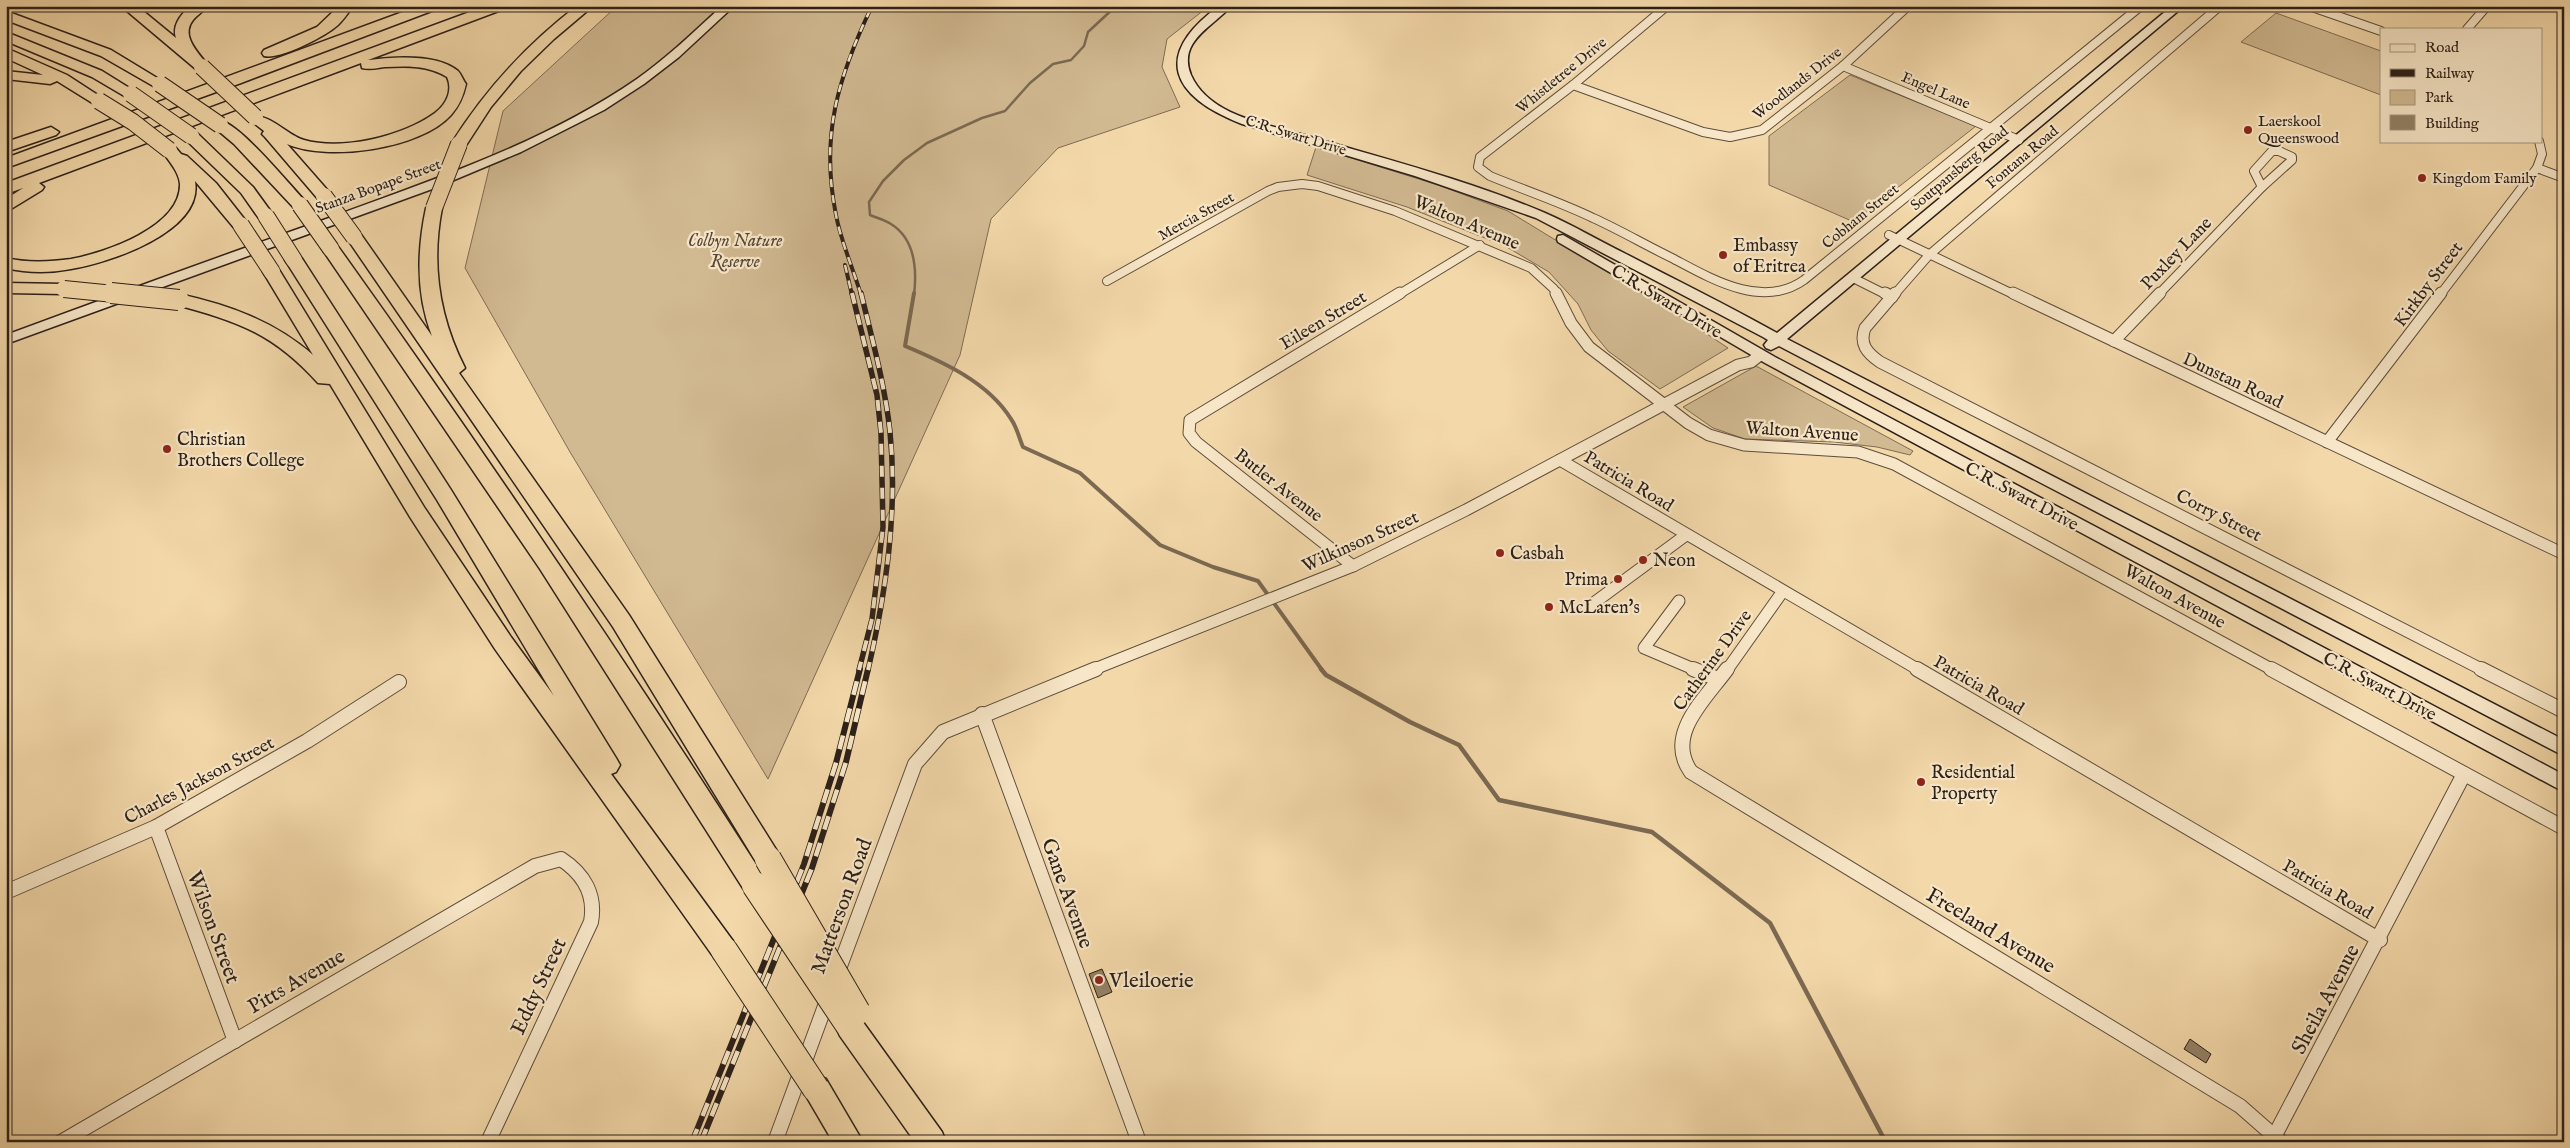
<svg xmlns="http://www.w3.org/2000/svg" width="2570" height="1148" font-family="'IM FELL English',serif">
	<style>
		.green { fill: #d1b991; stroke: #7e6c55 }
		.lines { fill: none; stroke-linecap: round; stroke-linejoin: round }
		.stream-far2 { stroke: #7b6952; stroke-width: 2.5 }
		.stream-far1 { stroke: #7b6952; stroke-width: 4 }
		.stream { stroke: #7b6952; stroke-width: 4.5 }
		.building { fill: #938064; stroke: #2c2019 }
		.street-far2-casing { stroke: #5e4e3d; stroke-width: 10 }
		.street-far1-casing { stroke: #5e4e3d; stroke-width: 13 }
		.street-casing { stroke: #5e4e3d; stroke-width: 16 }
		.secondary-casing { stroke: #2c2019; stroke-width: 3 }
		.highway-casing { stroke: #2c2019; stroke-width: 3 }
		.street-far2 { stroke: #f7e6c7; stroke-width: 8 }
		.street-far1 { stroke: #f7e6c7; stroke-width: 11 }
		.street { stroke: #f7e6c7; stroke-width: 14 }
		.secondary { fill: #f7e6c7; fill-rule: evenodd }
		.highway { fill: #f3d8a9; fill-rule: evenodd }
		.rail-far2-casing { stroke: #2c2019; stroke-width: 4 }
		.rail-far1-casing { stroke: #2c2019; stroke-width: 5.5 }
		.rail-casing { stroke: #2c2019; stroke-width: 6 }
		.rail-far2 { stroke: #f7e6c7; stroke-width: 2.5; stroke-dasharray: 8; stroke-linecap: butt }
		.rail-far1 { stroke: #f7e6c7; stroke-width: 4; stroke-dasharray: 11; stroke-linecap: butt }
		.rail { stroke: #f7e6c7; stroke-width: 4.5; stroke-dasharray: 14; stroke-linecap: butt }
		.highway-bridge-far2-casing { stroke: #2c2019; stroke-width: 18; stroke-linecap: butt }
		.highway-bridge-far1-casing { stroke: #2c2019; stroke-width: 22; stroke-linecap: butt }
		.highway-bridge-casing { stroke: #2c2019; stroke-width: 28; stroke-linecap: butt }
		.highway-bridge-far2 { stroke: #f3d8a9; stroke-width: 16 }
		.highway-bridge-far1 { stroke: #f3d8a9; stroke-width: 20 }
		.highway-bridge { stroke: #f3d8a9; stroke-width: 26 }
		.poi-dot { fill: #8f2418; stroke: #f7e6c7; stroke-width: 2 }
		.labels { text-anchor: middle; stroke-width: 4.5; stroke-linejoin: round; paint-order: stroke }
		.far-street-label { font-size: 15px; fill: #2c2019; stroke: #f7e6c7 }
		.far-poi-label { font-size: 15px; fill: #2c2019; stroke: #f7e6c7; text-anchor: start }
		.street-label { font-size: 18px; fill: #2c2019; stroke: #f7e6c7 }
		.park-label { font-size: 18px; font-style: italic; fill: #554637; stroke: #f7e6c7 }
		.poi-label { font-size: 18px; fill: #2c2019; stroke: #f7e6c7; text-anchor: start }
		.near-street-label { font-size: 21px; fill: #2c2019; stroke: #f7e6c7 }
		.near-poi-label { font-size: 21px; fill: #2c2019; stroke: #f7e6c7; text-anchor: start }
	</style>
	<rect width="100%" height="100%" fill="#f3d8a9"/>
	<filter id="stains"><feTurbulence type="fractalNoise" baseFrequency=".004" numOctaves="4"/><feColorMatrix values="0 0 0 0 .2 0 0 0 0 .09 0 0 0 0 .02 0 0 0 .5 -.17"/></filter>
	<radialGradient id="worn" r=".72"><stop offset=".6" stop-color="#630" stop-opacity="0"/><stop offset="1" stop-color="#630" stop-opacity=".3"/></radialGradient>
	<g class="green">
		<polygon points="617,6 1209,6 1167,39 1162,67 1180,107 1058,148 991,219 960,355 768,779 570,452 465,268 503,111"/>
		<polygon points="2276,13 2381,51 2381,95 2241,42"/>
		<polygon points="1850,75 1976,126 1854,222 1769,185 1769,136"/>
		<polygon points="1316,147 1438,185 1508,211 1683,318 1728,348 1660,389 1608,351 1591,330 1578,304 1549,272 1505,246 1407,207 1307,175"/>
		<polygon points="1756,366 1913,451 1910,455 1877,447 1834,442 1745,439 1713,428 1683,407"/>
	</g>
	<g class="lines">
		<path class="stream-far2" d="M914,295C917,270 915,239 891,224C885,220 877,218 870,215L869,202L883,181L904,160L927,143L982,118L1005,111L1030,83L1053,64L1071,60L1084,46L1088,32L1116,6"/>
		<path class="stream-far1" d="M914,293L905,346C943,362 988,382 1011,419C1017,427 1019,438 1023,447L1080,473L1160,545L1213,567L1258,581L1322,670"/>
		<polyline class="stream" points="1321,669 1326,675 1410,722 1459,745 1499,800 1652,832 1770,923 1883,1137 1890,1142"/>
	</g>
	<g class="building">
		<polygon points="1102,969 1112,992 1098,998 1089,974"/>
		<polygon points="2190,1039 2211,1054 2206,1063 2184,1049"/>
	</g>
	<g class="lines">
		<g class="street-far2-casing">
			<g id="street-far2">
				<path d="M1667,6L1573,85L1480,157L1478,167L1490,176C1524,190 1560,202 1593,218C1620,230 1645,245 1672,258C1710,278 1762,310 1804,280L2141,6"/>
				<polyline points="2309,6 2381,31"/>
				<polyline points="2467,29 2487,6"/>
				<polyline points="1843,66 2019,140"/>
				<polyline points="1573,85 1703,132 1730,137 1762,130 1843,66 1908,6"/>
				<polygon points="2272,151 2279,151 2292,157 2292,160 2262,187 2254,171"/>
				<polyline points="2537,168 2564,178"/>
				<polyline points="1889,235 2015,295"/>
				<polyline points="1853,278 1887,295"/>
				<polyline points="1107,281 1268,191 1278,187 1302,184 1318,186 1395,211 1531,268 1554,289 1557,295"/>
				<polyline points="1398,295 1480,245"/>
				<polyline points="1894,295 1929,255 2220,6"/>
				<polyline points="2158,295 2262,187"/>
				<polyline points="2440,295 2537,168 2542,154 2539,141"/>
			</g>
		</g>
		<g class="street-far1-casing">
			<g id="street-far1">
				<polyline points="1556,293 1571,323 1589,347 1688,423 1709,435 1744,445 1858,452 1894,464 2273,670"/>
				<polyline points="1885,293 1892,297"/>
				<path d="M1895,293L1865,328C1859,344 1867,353 1880,362L2483,670"/>
				<polyline points="2013,293 2564,554"/>
				<polyline points="2114,341 2160,293"/>
				<polyline points="2327,442 2441,293"/>
				<polyline points="1560,460 1919,670"/>
				<polyline points="1353,566 1196,442 1189,433 1190,420 1400,293"/>
				<polyline points="1679,601 1644,648 1696,670"/>
				<polyline points="1587,608 1686,535"/>
				<polyline points="1092,670 1353,566 1466,510 1738,365 1751,362 1760,355"/>
				<polyline points="1727,670 1783,591"/>
			</g>
		</g>
		<g class="street-casing">
			<g id="street">
				<polyline points="1693,669 1718,679"/>
				<path d="M1727,669C1706,698 1664,735 1691,772L2240,1106L2281,1142"/>
				<polyline points="1917,669 2380,940"/>
				<polyline points="2271,669 2564,828"/>
				<polyline points="2481,669 2564,711"/>
				<polyline points="982,714 1139,1142"/>
				<polyline points="156,827 235,1041"/>
				<polyline points="6,892 156,827 307,741 399,682"/>
				<polyline points="837,974 915,764 943,732 1096,669"/>
				<polyline points="2275,1135 2464,774"/>
				<path d="M61,1142L535,866L561,859C584,874 596,895 591,922L488,1142"/>
				<polyline points="775,1142 828,998"/>
			</g>
		</g>
		<g class="secondary-casing">
			<g id="secondary">
				<path d="M722,6H734L679,57L644,84L604,110L521,152L435,188L6,344V335C114,295 221,256 329,218C435,179 544,143 637,79C668,57 695,31 722,6Z"/>
				<path d="M1219,6H1231C1213,27 1177,41 1191,75C1209,116 1267,124 1304,135C1385,159 1468,180 1545,213C1573,225 1599,241 1626,254C1676,280 1727,305 1777,333L2172,6H2184L1787,339L2564,740V756L1779,346L1771,350L1766,348L1764,345L1768,340L1763,337L1536,218L1415,176L1242,124C1172,97 1151,56 1219,6Z"/>
				<polygon points="1563,235 1775,357 2564,775 2564,792 1765,363 1558,242 1557,239 1558,236"/>
			</g>
		</g>
		<g class="highway-casing">
			<g id="highway">
				<path d="M121,6H137L176,38C172,25 181,14 191,6H207C203,12 197,15 193,20C179,37 202,56 209,67L207,70H197Z"/>
				<path d="M339,6H353C348,13 344,19 338,25C326,36 280,60 264,56L262,53L264,50L317,27Z"/>
				<polygon points="419,6 439,6 437,9 241,83 6,168 6,158"/>
				<path d="M486,6H506L504,9L368,60C392,57 437,53 458,71C461,74 463,80 466,84C463,97 459,106 451,115C421,149 327,162 287,144L330,193L332,196L330,199H318L265,137L262,134L264,131L250,120L253,117C269,113 287,135 304,140C343,151 403,136 435,113C447,104 453,90 447,77C428,65 407,66 385,67C377,68 370,70 362,68L361,63L39,183L44,187L42,190L6,212V199L23,188L6,194V183Z"/>
				<path d="M577,6H593L554,39L521,71L491,107L465,147H453L451,144C485,90 526,45 577,6Z"/>
				<polygon points="6,11 111,50 167,84 160,88 155,87 101,56 6,20"/>
				<polygon points="6,32 102,71 139,94 131,99 126,97 92,77 6,41"/>
				<polygon points="6,48 67,75 107,101 104,104 94,104 57,81 50,84 6,79 6,71 43,75 6,58"/>
				<path d="M220,120C242,126 288,183 306,202L308,205L306,208H294L234,144L215,128L212,125L215,122Z"/>
				<polygon points="51,127 59,132 56,135 6,152 6,142"/>
				<polygon points="191,131 197,133 253,187 274,216 272,220 260,220 241,193 185,139 183,136"/>
				<path d="M170,146L176,148L181,154L187,156L216,183L249,225L247,229H235L195,181C204,232 108,263 71,269C50,273 27,273 6,268V258C27,263 49,262 71,259C105,253 181,227 180,184C179,172 169,161 162,151Z"/>
				<path d="M434,203L442,208C431,264 439,317 465,368L459,373L629,615L777,851L780,859L777,867L768,870L759,867L613,627L346,237L348,233H360L432,336C416,295 417,250 426,208Z"/>
				<path d="M331,244L337,245C485,452 627,663 764,877L768,885L764,893L755,896L746,893L540,569L322,249L325,245Z"/>
				<path d="M294,255L300,256L303,260L451,490L616,758L620,765L616,772L611,774L733,941L737,950L733,959L724,962L715,959L495,649L410,517L330,384L318,383C273,333 237,321 173,304L170,300L173,296L179,294C229,305 274,321 313,355L263,272L266,268H278L424,507L511,637L554,696L437,500L285,260L288,256Z"/>
				<polygon points="6,283 64,284 70,285 73,289 70,293 64,294 6,293"/>
				<polygon points="850,1014 860,1018 942,1132 946,1142 915,1142 840,1036 836,1027 840,1018"/>
				<polygon points="816,1075 826,1079 863,1142 833,1142 802,1089 806,1079"/>
			</g>
		</g>
		<use href="#street-far2" class="street-far2"/>
		<use href="#street-far1" class="street-far1"/>
		<use href="#street" class="street"/>
		<use href="#secondary" class="secondary"/>
		<use href="#highway" class="highway"/>
		<g class="rail-far2-casing">
			<g id="rail-far2">
				<polyline points="845,265 852,295"/>
				<path d="M861,295C853,268 841,242 836,215C820,136 838,77 872,6"/>
			</g>
		</g>
		<g class="rail-far1-casing">
			<g id="rail-far1">
				<polyline points="852,293 877,395 881,433 883,527 872,619 859,670"/>
				<path d="M861,293C872,339 885,385 890,432C898,511 886,592 868,670"/>
			</g>
		</g>
		<g class="rail-casing">
			<g id="rail">
				<polyline points="692,1142 804,864 836,763 860,669"/>
				<polyline points="701,1142 812,868 846,762 868,669"/>
			</g>
		</g>
		<use href="#rail-far2" class="rail-far2"/>
		<use href="#rail-far1" class="rail-far1"/>
		<use href="#rail" class="rail"/>
		<g class="highway-bridge-far2-casing">
			<g id="highway-bridge-far2">
				<polyline points="202,67 255,117"/>
				<polyline points="160,84 220,125"/>
				<polyline points="131,94 191,136"/>
				<polyline points="99,101 133,122 169,150"/>
				<polyline points="324,196 354,237"/>
				<polyline points="300,205 331,249"/>
				<polyline points="434,208 459,144"/>
				<polyline points="266,216 294,260"/>
				<polyline points="241,225 272,272"/>
				<polyline points="64,289 124,295"/>
			</g>
		</g>
		<g class="highway-bridge-far1-casing">
			<polyline id="highway-bridge-far1" points="111,293 179,300"/>
		</g>
		<g class="highway-bridge-casing">
			<g id="highway-bridge">
				<polyline points="768,859 857,1012"/>
				<polyline points="755,885 850,1027"/>
				<polyline points="724,950 816,1089"/>
			</g>
		</g>
		<use href="#highway-bridge-far2" class="highway-bridge-far2"/>
		<use href="#highway-bridge-far1" class="highway-bridge-far1"/>
		<use href="#highway-bridge" class="highway-bridge"/>
	</g>
	<g class="poi-dot">
		<circle cx="2248" cy="130" r="5"/>
		<circle cx="2422" cy="178" r="5"/>
		<circle cx="1723" cy="255" r="5"/>
		<circle cx="167" cy="449" r="5"/>
		<circle cx="1500" cy="553" r="5"/>
		<circle cx="1643" cy="560" r="5"/>
		<circle cx="1618" cy="579" r="5"/>
		<circle cx="1549" cy="607" r="5"/>
		<circle cx="1921" cy="782" r="5"/>
		<circle cx="1099" cy="980" r="5"/>
	</g>
	<g class="labels">
		<g class="far-street-label">
			<text transform="translate(1561 75) rotate(-39)" y="5">Whistletree Drive</text>
			<text transform="translate(1797 83) rotate(-38)" y="5">Woodlands Drive</text>
			<text transform="translate(1936 90) rotate(23)" y="5">Engel Lane</text>
			<text transform="translate(1296 135) rotate(17)" y="5">C.R. Swart Drive</text>
			<text transform="translate(2022 157) rotate(-40)" y="5">Fontana Road</text>
			<text transform="translate(1959 168) rotate(-40)" y="5">Soutpansberg Road</text>
			<text transform="translate(378 186) rotate(-20)" y="5">Stanza Bopape Street</text>
			<text transform="translate(1196 216) rotate(-29)" y="5">Mercia Street</text>
			<text transform="translate(1860 216) rotate(-39)" y="5">Cobham Street</text>
		</g>
		<g class="far-poi-label">
			<text x="2258" y="126">Laerskool<tspan x="2258" dy="17">Queenswood</tspan></text>
			<text x="2432" y="183">Kingdom Family</text>
		</g>
		<g class="street-label">
			<text transform="translate(1467 222) rotate(23)" y="6">Walton Avenue</text>
			<text transform="translate(2176 253) rotate(-46)" y="6">Puxley Lane</text>
			<text transform="translate(2428 284) rotate(-53)" y="6">Kirkby Street</text>
			<text transform="translate(1667 301) rotate(31)" y="6">C.R. Swart Drive</text>
			<text transform="translate(1323 320) rotate(-31)" y="6">Eileen Street</text>
			<text transform="translate(2233 380) rotate(25)" y="6">Dunstan Road</text>
			<text transform="translate(1802 431) rotate(4)" y="6">Walton Avenue</text>
			<text transform="translate(1629 481) rotate(31)" y="6">Patricia Road</text>
			<text transform="translate(1279 485) rotate(38)" y="6">Butler Avenue</text>
			<text transform="translate(2022 496) rotate(28)" y="6">C.R. Swart Drive</text>
			<text transform="translate(2219 515) rotate(27)" y="6">Corry Street</text>
			<text transform="translate(1360 541) rotate(-24)" y="6">Wilkinson Street</text>
			<text transform="translate(2175 596) rotate(29)" y="6">Walton Avenue</text>
			<text transform="translate(1712 660) rotate(-54)" y="6">Catherine Drive</text>
			<text transform="translate(1979 685) rotate(30)" y="6">Patricia Road</text>
			<text transform="translate(2380 686) rotate(28)" y="6">C.R. Swart Drive</text>
			<text transform="translate(199 780) rotate(-28)" y="6">Charles Jackson Street</text>
			<text transform="translate(2328 889) rotate(30)" y="6">Patricia Road</text>
		</g>
		<g class="park-label">
			<text x="735" y="246">Colbyn Nature<tspan x="735" dy="21">Reserve</tspan></text>
		</g>
		<g class="poi-label">
			<text x="1733" y="251">Embassy<tspan x="1733" dy="21">of Eritrea</tspan></text>
			<text x="177" y="445">Christian<tspan x="177" dy="21">Brothers College</tspan></text>
			<text x="1510" y="559">Casbah</text>
			<text x="1653" y="566">Neon</text>
			<text x="1608" y="585" text-anchor="end">Prima</text>
			<text x="1559" y="613">McLaren's</text>
			<text x="1931" y="778">Residential<tspan x="1931" dy="21">Property</tspan></text>
		</g>
		<g class="near-street-label">
			<text transform="translate(1068 893) rotate(70)" y="7">Gane Avenue</text>
			<text transform="translate(841 906) rotate(-70)" y="7">Matterson Road</text>
			<text transform="translate(214 927) rotate(70)" y="7">Wilson Street</text>
			<text transform="translate(1991 930) rotate(31)" y="7">Freeland Avenue</text>
			<text transform="translate(296 981) rotate(-30)" y="7">Pitts Avenue</text>
			<text transform="translate(538 986) rotate(-65)" y="7">Eddy Street</text>
			<text transform="translate(2325 999) rotate(-62)" y="7">Sheila Avenue</text>
		</g>
		<g class="near-poi-label">
			<text x="1109" y="987">Vleiloerie</text>
		</g>
	</g>
	<rect width="2570" height="1148" fill="none" stroke="#f3d8a9" stroke-width="25"/>
	<rect x="8" y="8" width="2555" height="1133" fill="none" stroke="#2c2019" stroke-width="2.5"/>
	<rect x="12" y="12" width="2545" height="1123" fill="none" stroke="#2c2019"/>
	<rect x="2380" y="28" width="162" height="115" fill="#f7e6c7" stroke="#a69781"/>
	<rect x="2390" y="44" width="25" height="8" fill="#f7e6c7" stroke="#a69781"/>
	<text x="2425" y="52" font-size="15" fill="#2c2019">Road</text>
	<rect x="2390" y="69" width="25" height="8" fill="#2c2019" stroke="#a69781"/>
	<text x="2425" y="78" font-size="15" fill="#2c2019">Railway</text>
	<rect x="2390" y="90" width="25" height="15" fill="#d1b991" stroke="#a69781"/>
	<text x="2425" y="102" font-size="15" fill="#2c2019">Park</text>
	<rect x="2390" y="115" width="25" height="15" fill="#938064" stroke="#a69781"/>
	<text x="2425" y="128" font-size="15" fill="#2c2019">Building</text>
	<rect width="100%" height="100%" filter="url(#stains)"/>
	<rect width="100%" height="100%" fill="url(#worn)"/>
</svg>
